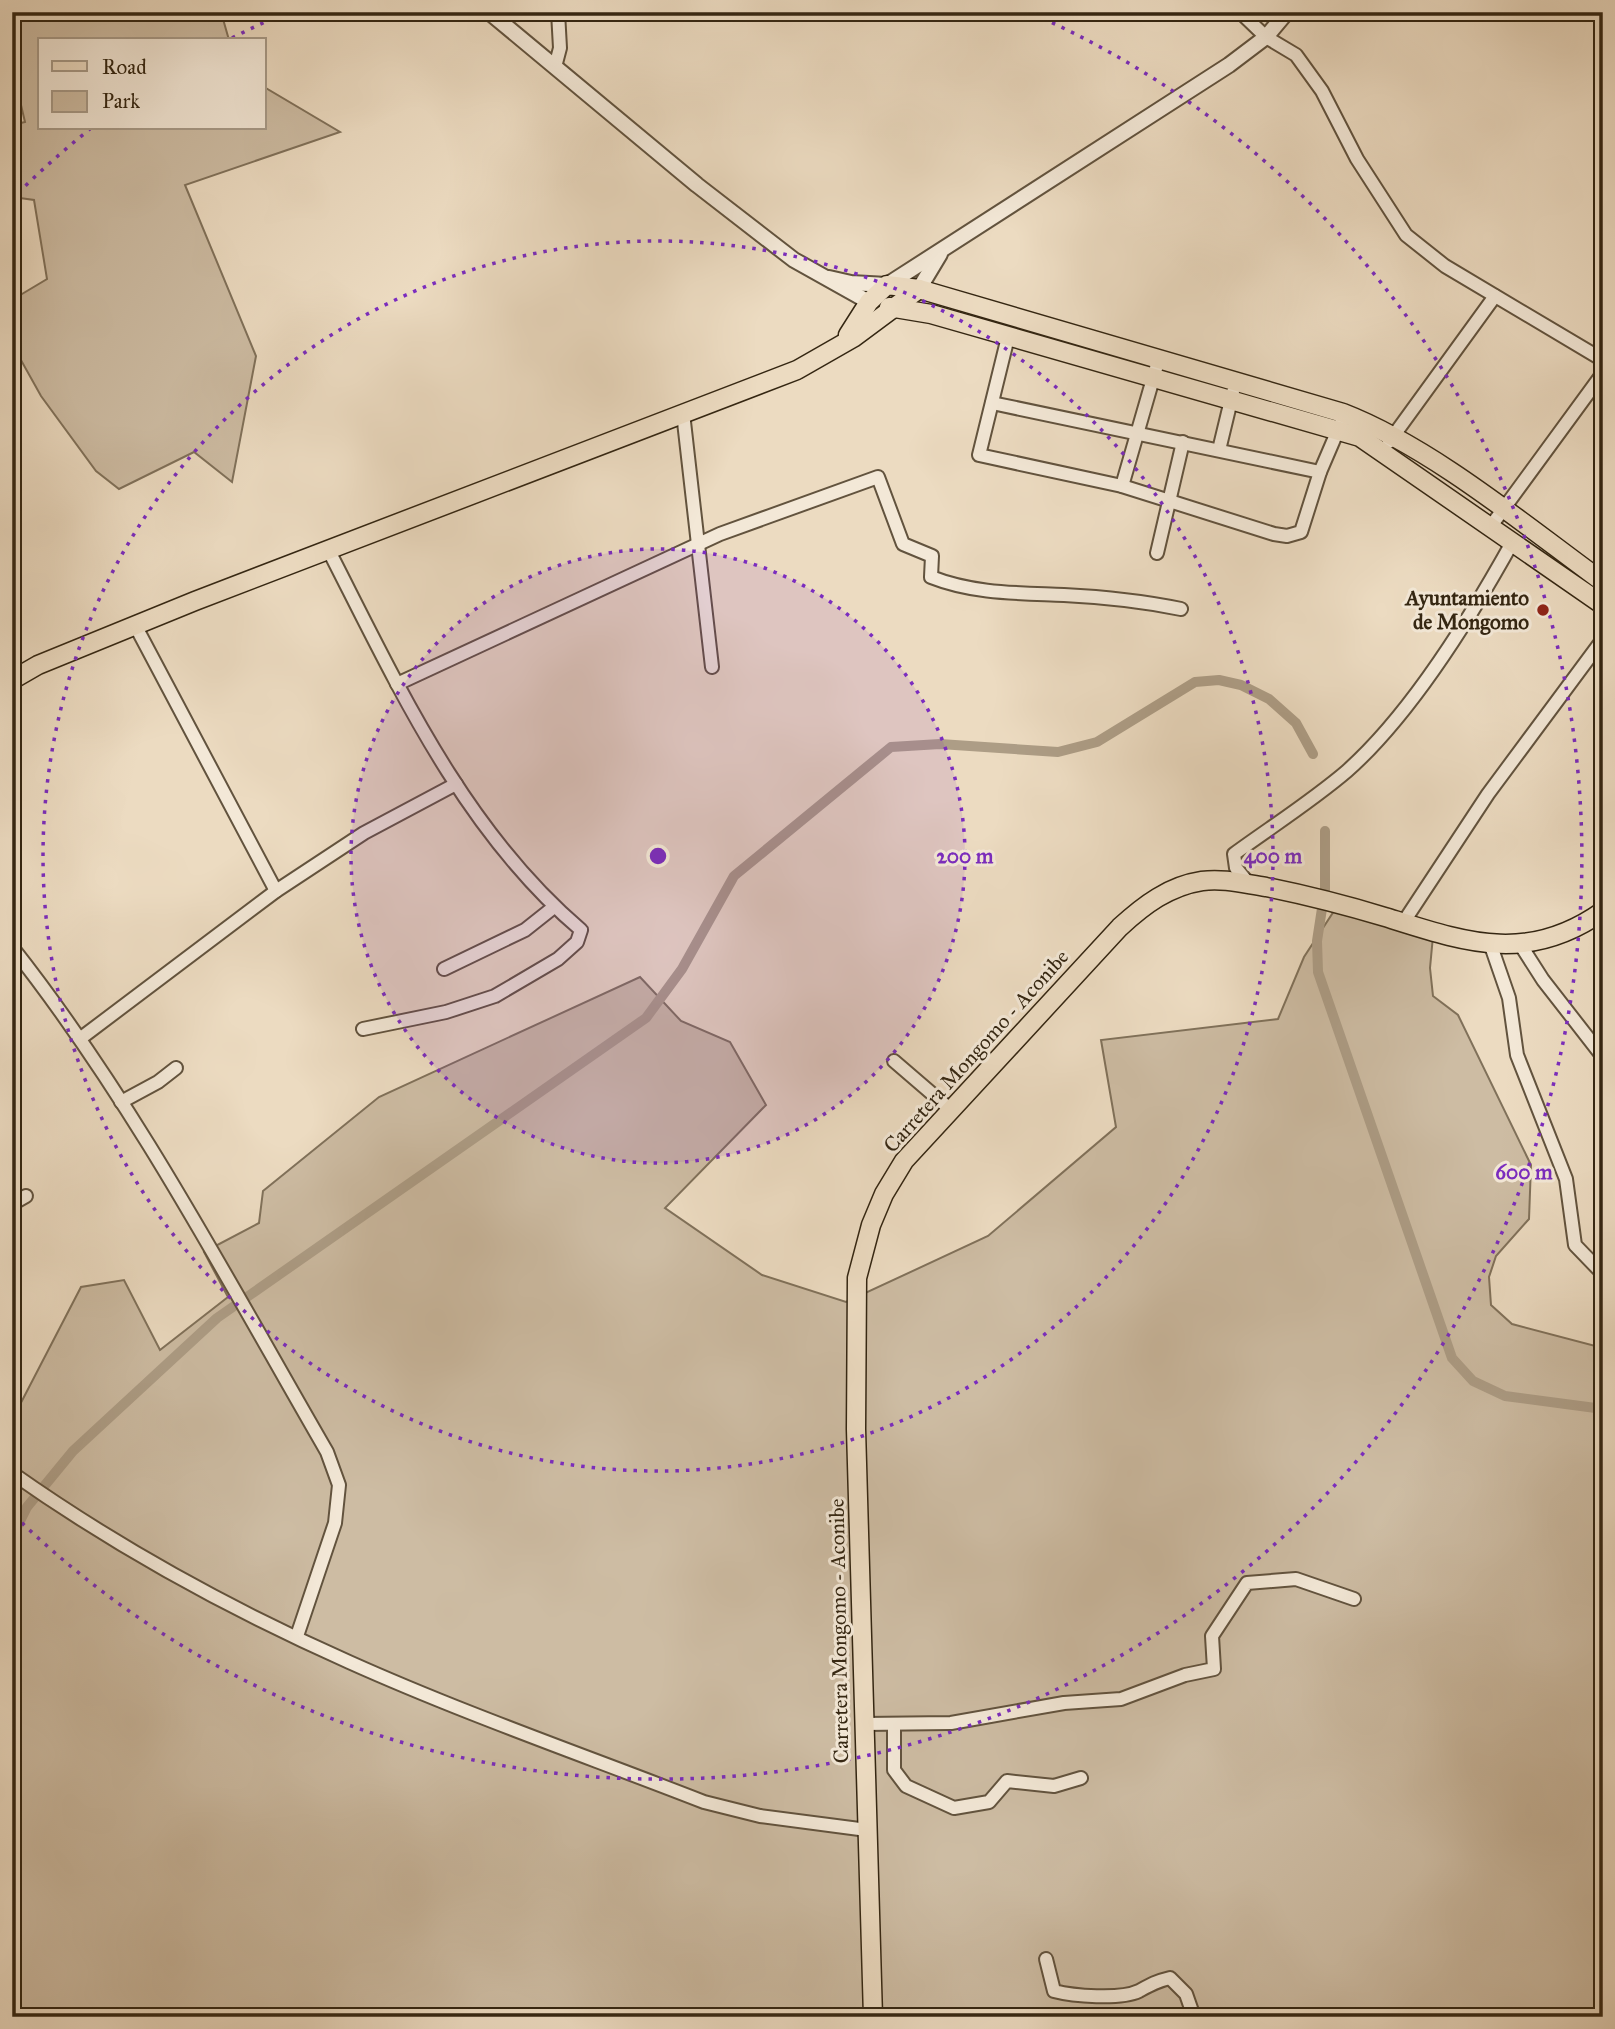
<svg xmlns="http://www.w3.org/2000/svg" width="1615" height="2029" font-family="'IM FELL Great Primer',serif">
	<style>
		.green { fill: #cdbca3; stroke: #80715a; stroke-width: 2 }
		.lines { fill: none; stroke-linecap: round; stroke-linejoin: round }
		.canal { stroke: #ad9d86; stroke-width: 10 }
		.minor-casing { stroke: #62533e; stroke-width: 16 }
		.tertiary-casing { stroke: #62533e; stroke-width: 18 }
		.primary-casing { stroke: #342612; stroke-width: 21 }
		.minor { stroke: #f3e8d7; stroke-width: 12 }
		.tertiary { stroke: #f3e8d7; stroke-width: 14 }
		.primary { stroke: #ecdbc1; stroke-width: 18 }
		.ring { fill: none; stroke: #7b2cbf; stroke-width: 3.5; stroke-dasharray: 3.5 7 }
		.poi-dot { fill: #8f2418; stroke: #f3e8d7; stroke-width: 2.5 }
		.labels { text-anchor: middle; stroke-width: 6; stroke-linejoin: round; paint-order: stroke }
		.poi-label { font-size: 21px; font-weight: bold; fill: #342612; stroke: #f3e8d7; text-anchor: end }
		.street-label { font-size: 21px; fill: #342612; stroke: #f3e8d7 }
		.centre { fill: #7b2cbf; stroke: #f3e8d7; stroke-width: 3.5 }
		.ring-label { font-size: 21px; text-anchor: middle; font-weight: bold; fill: #7b2cbf; stroke: #f3e8d7; stroke-width: 6; stroke-linejoin: round; paint-order: stroke }
	</style>
	<rect width="100%" height="100%" fill="#ecdbc1"/>
	<filter id="stains"><feTurbulence type="fractalNoise" baseFrequency=".00286" numOctaves="4"/><feColorMatrix values="0 0 0 0 .2 0 0 0 0 .09 0 0 0 0 .02 0 0 0 .5 -.17"/></filter>
	<radialGradient id="worn" r=".72"><stop offset=".6" stop-color="#630" stop-opacity="0"/><stop offset="1" stop-color="#630" stop-opacity=".3"/></radialGradient>
	<g class="green">
		<polygon points="33,12 221,12 229,40 40,40 40,128 264,128 264,87 340,132 185,185 256,356 232,482 194,452 119,489 96,471 41,396 17,353 17,297 47,279 34,200 12,197 12,125 25,122 12,67 12,27"/>
		<polygon points="1336,908 1433,936 1430,968 1433,996 1458,1015 1531,1165 1529,1219 1496,1256 1489,1277 1491,1305 1512,1324 1603,1348 1603,2017 12,2017 12,1420 81,1287 124,1280 160,1350 228,1297 204,1252 259,1223 263,1191 379,1097 640,977 681,1021 730,1042 766,1105 665,1208 762,1275 846,1302 988,1236 1116,1127 1101,1040 1278,1019 1304,957"/>
	</g>
	<g class="lines">
		<g class="canal">
			<polyline points="1325,831 1325,889 1317,941 1318,972 1452,1358 1473,1381 1505,1396 1603,1409"/>
			<polyline points="12,1537 27,1507 73,1451 217,1318 646,1018 682,969 734,876 891,747 940,744 1058,752 1097,742 1195,682 1219,680 1241,685 1269,699 1296,723 1313,754"/>
		</g>
		<g class="minor-casing">
			<g id="minor">
				<polyline points="1240,12 1266,37 1296,55 1322,91 1357,159 1406,235 1445,266 1603,360"/>
				<polyline points="555,67 560,48 558,12"/>
				<polyline points="1008,337 979,455 1122,486 1274,534 1287,536 1301,532 1320,472 1341,423"/>
				<polyline points="992,403 1320,472"/>
				<polyline points="683,413 712,667"/>
				<polyline points="1389,442 1495,296"/>
				<polyline points="1219,450 1233,392"/>
				<polyline points="1122,486 1159,358"/>
				<polyline points="1491,526 1603,373"/>
				<path d="M328,549C397,684 463,830 581,930L577,942L558,959L495,996L446,1012L363,1029"/>
				<polyline points="1157,553 1183,442"/>
				<polyline points="135,625 276,891"/>
				<path d="M397,684L720,534L878,477L903,544L932,556L931,577C974,594 1018,593 1064,595C1104,597 1142,601 1181,609"/>
				<path d="M1249,884L1236,868L1234,854C1271,827 1312,801 1347,771C1410,715 1472,615 1513,541"/>
				<polyline points="1403,923 1488,794 1603,639"/>
				<polyline points="1490,943 1509,998 1517,1055 1566,1179 1575,1245 1603,1274"/>
				<polyline points="1520,944 1543,980 1603,1057"/>
				<path d="M12,947C135,1103 228,1281 327,1452L339,1485L335,1523L297,1636"/>
				<polyline points="444,969 525,930 554,907"/>
				<polyline points="81,1038 276,891 364,833 456,784"/>
				<polyline points="894,1061 951,1110"/>
				<polyline points="121,1102 158,1082 176,1068"/>
				<polyline points="12,1204 26,1196"/>
				<path d="M12,1473C117,1547 232,1610 349,1662C465,1714 586,1756 704,1802L760,1816L867,1830"/>
				<polyline points="864,1724 951,1723 1064,1703 1121,1699 1185,1675 1214,1669 1212,1636 1247,1583 1296,1579 1354,1599"/>
				<polyline points="894,1724 894,1770 906,1786 954,1808 989,1802 1007,1781 1054,1786 1081,1778"/>
				<path d="M1046,1959L1054,1991C1073,1996 1120,2000 1139,1991C1150,1985 1157,1981 1170,1978L1186,1994L1194,2017"/>
			</g>
		</g>
		<g class="tertiary-casing">
			<g id="tertiary">
				<polyline points="489,12 697,185 794,260 869,302"/>
				<polyline points="829,278 851,283 887,285 1229,65 1266,37 1287,12"/>
				<polyline points="919,289 940,254"/>
			</g>
		</g>
		<g class="primary-casing">
			<g id="primary">
				<polyline points="889,307 931,314 1360,437 1603,605"/>
				<path d="M848,335L869,302L887,285L919,289L1343,413C1431,447 1526,526 1603,582"/>
				<polyline points="12,680 38,665 195,601 797,370 853,338 919,289"/>
				<path d="M873,2017L856,1429L857,1278L871,1225L884,1194L904,1161L1120,927C1144,905 1169,886 1202,881C1224,878 1245,884 1266,887C1306,895 1345,905 1385,917C1465,942 1527,965 1603,911"/>
			</g>
		</g>
		<use href="#minor" class="minor"/>
		<use href="#tertiary" class="tertiary"/>
		<use href="#primary" class="primary"/>
	</g>
	<circle cx="658" cy="856" r="307" fill="#7b2cbf" fill-opacity=".12"/>
	<g class="ring">
		<circle cx="658" cy="856" r="307"/>
		<circle cx="658" cy="856" r="615"/>
		<path d="M18 193A922 922 0 0 1 90 129M232 38A922 922 0 0 1 283 14M1033 14A922 922 0 1 1 18 1519"/>
	</g>
	<circle class="poi-dot" cx="1543" cy="610" r="7"/>
	<g class="labels">
		<g class="poi-label">
			<text x="1529" y="605">Ayuntamiento<tspan x="1529" dy="24">de Mongomo</tspan></text>
		</g>
		<g class="street-label">
			<text transform="translate(976 1051) rotate(-48)" y="7">Carretera Mongomo - Aconibe</text>
			<text transform="translate(839 1631) rotate(-91)" y="7">Carretera Mongomo - Aconibe</text>
		</g>
	</g>
	<circle cx="658" cy="856" r="10" class="centre"/>
	<g class="ring-label">
		<text x="965" y="863">200 m</text>
		<text x="1273" y="863">400 m</text>
		<text x="1524" y="1179">600 m</text>
	</g>
	<rect width="1615" height="2029" fill="none" stroke="#ecdbc1" stroke-width="42"/>
	<rect x="14" y="14" width="1587" height="2001" fill="none" stroke="#342612" stroke-width="3.5"/>
	<rect x="21" y="21" width="1573" height="1987" fill="none" stroke="#342612" stroke-width="2"/>
	<rect x="38" y="38" width="228" height="91" fill="#f3e8d7" stroke="#a79a88" stroke-width="2"/>
	<rect x="52" y="61" width="35" height="10" fill="#ecdbc1" stroke="#a79a88" stroke-width="2"/>
	<text x="102" y="74" font-size="21" fill="#342612">Road</text>
	<rect x="52" y="91" width="35" height="21" fill="#cdbca3" stroke="#a79a88" stroke-width="2"/>
	<text x="102" y="108" font-size="21" fill="#342612">Park</text>
	<rect width="100%" height="100%" filter="url(#stains)"/>
	<rect width="100%" height="100%" fill="url(#worn)"/>
</svg>
